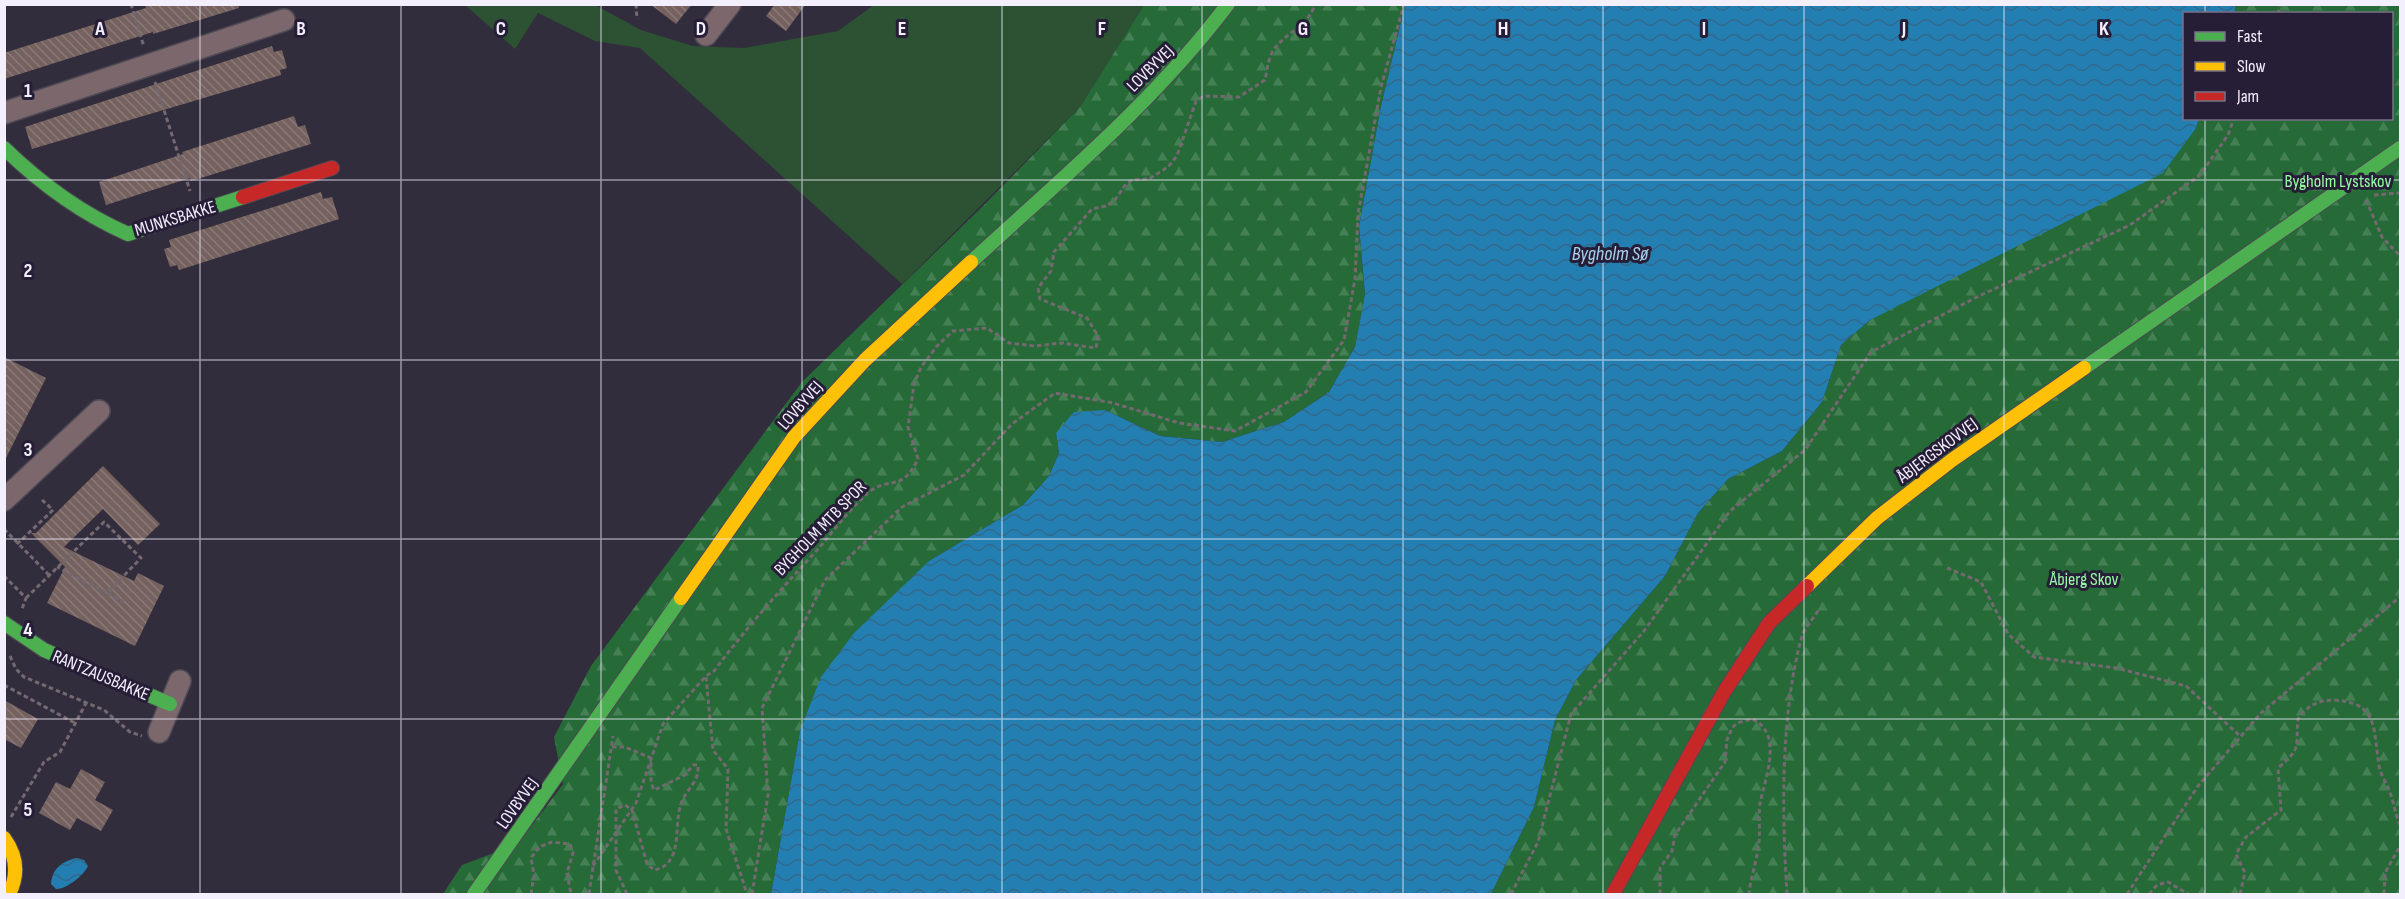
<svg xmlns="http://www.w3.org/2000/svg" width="2405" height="899" font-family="'Sofia Sans Condensed',sans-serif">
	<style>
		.grass { fill: #2c5233 }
		.forest { fill: url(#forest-firs) }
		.water { fill: url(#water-waves) }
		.building { fill: url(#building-back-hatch) }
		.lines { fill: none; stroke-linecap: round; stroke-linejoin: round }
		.street-casing { stroke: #4e4a55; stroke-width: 24 }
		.fast-casing { stroke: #4e4a55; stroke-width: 16 }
		.slow-casing { stroke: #4e4a55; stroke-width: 16 }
		.jam-casing { stroke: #4e4a55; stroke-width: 16 }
		.path { stroke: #756971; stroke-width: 3; stroke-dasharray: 4.5 3; stroke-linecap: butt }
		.street { stroke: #7b676c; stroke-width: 21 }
		.fast { stroke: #4caf50; stroke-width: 14 }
		.slow { stroke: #ffc107; stroke-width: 14 }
		.jam { stroke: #c62828; stroke-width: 14 }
		.grid { fill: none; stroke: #f3effd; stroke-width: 1.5; stroke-opacity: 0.55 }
		.labels { text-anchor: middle; stroke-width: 6; stroke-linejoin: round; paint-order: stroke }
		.street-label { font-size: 18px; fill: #f3effd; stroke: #261d37 }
		.park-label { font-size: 18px; fill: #96fca5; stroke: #261d37 }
		.water-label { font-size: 20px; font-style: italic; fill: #a9d3f1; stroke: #261d37 }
		.grid-label { font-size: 20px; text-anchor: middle; font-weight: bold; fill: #f3effd; stroke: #261d37; stroke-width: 6; stroke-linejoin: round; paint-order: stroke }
	</style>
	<defs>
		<pattern id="forest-firs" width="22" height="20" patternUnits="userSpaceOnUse" patternTransform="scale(1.5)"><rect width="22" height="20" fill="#256a37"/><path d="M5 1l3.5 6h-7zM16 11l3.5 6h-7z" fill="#458055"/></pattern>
		<pattern id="water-waves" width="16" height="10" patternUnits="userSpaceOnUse" patternTransform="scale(1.5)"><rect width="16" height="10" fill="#237eb2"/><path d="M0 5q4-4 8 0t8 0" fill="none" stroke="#326889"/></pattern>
		<pattern id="building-back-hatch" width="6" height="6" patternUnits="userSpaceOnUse" patternTransform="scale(1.5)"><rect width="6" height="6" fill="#75625f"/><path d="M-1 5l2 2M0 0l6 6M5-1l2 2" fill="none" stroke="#897977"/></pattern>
	</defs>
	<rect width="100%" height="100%" fill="#322d3c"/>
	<polygon class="grass" points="465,5 595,5 641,30 693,46 744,48 838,31 874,5 1144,5 1080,107 902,284 640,48 595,41 538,13 515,49"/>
	<g class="forest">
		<polygon points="1144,5 1405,5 1381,106 1359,226 1365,295 1355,347 1329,392 1284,422 1222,442 1160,436 1105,410 1056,433 1059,453 1049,476 1023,505 929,561 800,731 771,894 443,894 462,865 518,844 563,784 554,737 591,666 802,382 984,205 1080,107"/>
		<polygon points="2236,5 2400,5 2400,894 1491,894 1534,807 1555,720 1576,680 1665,576 1698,513 1728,479 1782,451 1822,402 1841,345 1870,320 2196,128 2199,119 2392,118 2392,14 2234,13"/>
	</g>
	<g class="water">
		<polygon points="1405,5 2236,5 2234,13 2184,14 2184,118 2199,119 2196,128 2163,173 1870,320 1841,345 1822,402 1782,451 1728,479 1698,513 1665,576 1576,680 1555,720 1534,807 1491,894 771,894 800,731 821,677 854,633 929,561 1023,505 1049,476 1059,453 1056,433 1074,412 1105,410 1160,436 1222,442 1284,422 1329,392 1355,347 1365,294 1359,226 1381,106"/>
		<path d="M77,858L84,860L88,866C84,875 67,889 56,889L51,884C52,868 63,861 77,858Z"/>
	</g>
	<g class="building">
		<polygon points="145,4 238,4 239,8 153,34 153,32 4,79 4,53 146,8"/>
		<polygon points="650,4 692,4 676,24"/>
		<polygon points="775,4 806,4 786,31 766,16"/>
		<polygon points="272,46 274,52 282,50 287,68 280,70 281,75 32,149 25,127"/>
		<polygon points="294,116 298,127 305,125 311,144 191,181 190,178 106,205 99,182 183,154 182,152"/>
		<polygon points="321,192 323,199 332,197 339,219 179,270 177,265 170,267 164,249 171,247 169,240"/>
		<polygon points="4,357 46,378 4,462"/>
		<polygon points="103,466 160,524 138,545 103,509 64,547 134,581 138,573 164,586 135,646 47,603 65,567 31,533 36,533"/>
		<polygon points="4,700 38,719 21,748 4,739"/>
		<polygon points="81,769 105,782 95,800 113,810 101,831 77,818 70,830 39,813 56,782 70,789"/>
	</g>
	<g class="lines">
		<g class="street-casing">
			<g id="street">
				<polyline points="706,35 730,4"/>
				<polyline points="4,113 284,20"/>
				<polyline points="4,500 99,411"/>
				<polyline points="159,732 180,681"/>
			</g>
		</g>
		<g class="fast-casing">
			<g id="fast">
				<path d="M4,148C41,184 80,213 128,234L243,197"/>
				<path d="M971,262C1060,180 1155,101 1228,4"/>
				<polyline points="2084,368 2400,148"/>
				<polyline points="4,623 44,650 170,704"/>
				<polyline points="474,894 681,598"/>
			</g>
		</g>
		<g class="slow-casing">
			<g id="slow">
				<polyline points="1807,586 1877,518 1952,460 2084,368"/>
				<polyline points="681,598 794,437 865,360 971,262"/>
				<path d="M4,838C17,856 19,874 9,894"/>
			</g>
		</g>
		<g class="jam-casing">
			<g id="jam">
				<polyline points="243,197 332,168"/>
				<polyline points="1613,894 1724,692 1769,623 1807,586"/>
			</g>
		</g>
		<g class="path">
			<polyline points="131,4 144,47"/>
			<polyline points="636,4 637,19"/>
			<polyline points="2278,14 2280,4"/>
			<polyline points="155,82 190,191"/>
			<polyline points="2374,195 2400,193"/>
			<polyline points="2366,200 2382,237 2400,256"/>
			<polyline points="4,529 49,575"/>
			<polyline points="17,544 53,510 42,500"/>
			<polyline points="1947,568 1981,582 2008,634 2034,657 2116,668 2186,686 2241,737"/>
			<polyline points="4,576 26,598 22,609"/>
			<polyline points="107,593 124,602"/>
			<polyline points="26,598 104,522 141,558 107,593 57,567"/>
			<polyline points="10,656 16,669 24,677 104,710 130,732 142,736"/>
			<polyline points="706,677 713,750 728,769 726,829 747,894"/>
			<polyline points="4,685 75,723"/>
			<polyline points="612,747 625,747 651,758"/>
			<polyline points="11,817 44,762 60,752 86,703"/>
			<path d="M593,866L636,803L663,724L706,676L714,671C747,627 782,588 819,548C834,530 850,509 868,493C889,475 901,494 918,459L908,427L914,384L921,367L937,346L953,331L987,328L1009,343L1034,346L1062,343L1096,348L1098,336L1087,318L1040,299L1038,288L1051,271L1054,252L1092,209L1106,206L1115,200L1126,184L1132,180L1149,179L1168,167L1177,156L1196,101L1204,96L1239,97L1265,80C1267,71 1268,59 1273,51C1284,33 1309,26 1315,4"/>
			<polyline points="531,894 534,875 531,858 539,847 552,842 570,844 573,853 567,873 571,894"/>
			<polyline points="589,894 613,736"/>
			<path d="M627,894L616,870V809L625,805L632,810L647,864L654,870C660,869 666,866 670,860C680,845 675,820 681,804C685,790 700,782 698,765H693L685,775L654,790L651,783V762"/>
			<polyline points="752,894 768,795 762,708 825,580 902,507 964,475 1012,424 1055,393 1113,403 1179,423 1235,431 1306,392 1344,340 1355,279 1358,214 1381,87 1404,4"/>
			<polyline points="1511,894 1538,842 1571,714 1644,631 1730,511 1805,450 1871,352 1977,297 2130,225 2200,175 2228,135 2234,118"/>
			<path d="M1660,894V868L1672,851L1675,835L1725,762L1727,740L1732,728L1737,723L1752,719C1784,733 1765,779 1760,803C1758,818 1761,834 1758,849C1756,864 1750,880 1749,894"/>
			<path d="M1787,894C1782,814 1780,715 1802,636C1805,627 1814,618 1819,609"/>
			<polyline points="2127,894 2198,786 2261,713 2400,597"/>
			<polyline points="2149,894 2157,885 2168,882 2188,894"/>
			<path d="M2240,894L2245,873L2236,854L2246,837L2281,810L2278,768C2303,747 2295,746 2298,719C2307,706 2318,700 2333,700C2379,702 2373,729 2379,765C2380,774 2386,782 2389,790C2394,802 2395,814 2400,825"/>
			<polyline points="2384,894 2385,873 2400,846"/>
		</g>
		<use href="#street" class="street"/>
		<use href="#fast" class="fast"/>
		<use href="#slow" class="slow"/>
		<use href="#jam" class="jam"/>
	</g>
	<path class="grid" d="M200,4V894M401,4V894M601,4V894M802,4V894M1002,4V894M1202,4V894M1403,4V894M1603,4V894M1804,4V894M2004,4V894M2205,4V14M2205,118V894M4,180H2400M4,360H2400M4,539H2400M4,719H2400"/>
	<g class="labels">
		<g class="street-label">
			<text transform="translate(1150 68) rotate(-45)" y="6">LOVBYVEJ</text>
			<text transform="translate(175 218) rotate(-17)" y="6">MUNKSBAKKE</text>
			<text transform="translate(800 405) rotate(-49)" y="6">LOVBYVEJ</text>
			<text transform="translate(1937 450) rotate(-37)" y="6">ÅBJERGSKOVVEJ</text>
			<text transform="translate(820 528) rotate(-46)" y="6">BYGHOLM MTB SPOR</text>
			<text transform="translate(101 675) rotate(23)" y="6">RANTZAUSBAKKE</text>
			<text transform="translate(517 803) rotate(-55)" y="6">LOVBYVEJ</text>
		</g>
		<g class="park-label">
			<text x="2338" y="187">Bygholm Lystskov</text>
			<text x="2084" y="585">Åbjerg Skov</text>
		</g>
		<g class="water-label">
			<text x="1610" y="260">Bygholm Sø</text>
		</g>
	</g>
	<g class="grid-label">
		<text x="100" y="35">A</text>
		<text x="301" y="35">B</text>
		<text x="501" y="35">C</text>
		<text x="701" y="35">D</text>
		<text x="902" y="35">E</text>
		<text x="1102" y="35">F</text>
		<text x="1303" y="35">G</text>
		<text x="1503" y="35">H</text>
		<text x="1704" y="35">I</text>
		<text x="1904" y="35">J</text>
		<text x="2104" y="35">K</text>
		<text x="28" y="97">1</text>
		<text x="28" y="277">2</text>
		<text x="28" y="456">3</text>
		<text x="28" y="636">4</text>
		<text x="28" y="816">5</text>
	</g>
	<rect width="2405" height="899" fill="none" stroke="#f3effd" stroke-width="12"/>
	<rect x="2183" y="12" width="210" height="108" fill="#261d37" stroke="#787186" stroke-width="1.5"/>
	<rect x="2195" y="32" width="30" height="9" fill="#4caf50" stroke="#787186" stroke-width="1.5"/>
	<text x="2237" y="42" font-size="18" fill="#f3effd">Fast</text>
	<rect x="2195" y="62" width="30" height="9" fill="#ffc107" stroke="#787186" stroke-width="1.5"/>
	<text x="2237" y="72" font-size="18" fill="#f3effd">Slow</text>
	<rect x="2195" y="92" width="30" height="9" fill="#c62828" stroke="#787186" stroke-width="1.5"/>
	<text x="2237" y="102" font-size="18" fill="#f3effd">Jam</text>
</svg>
